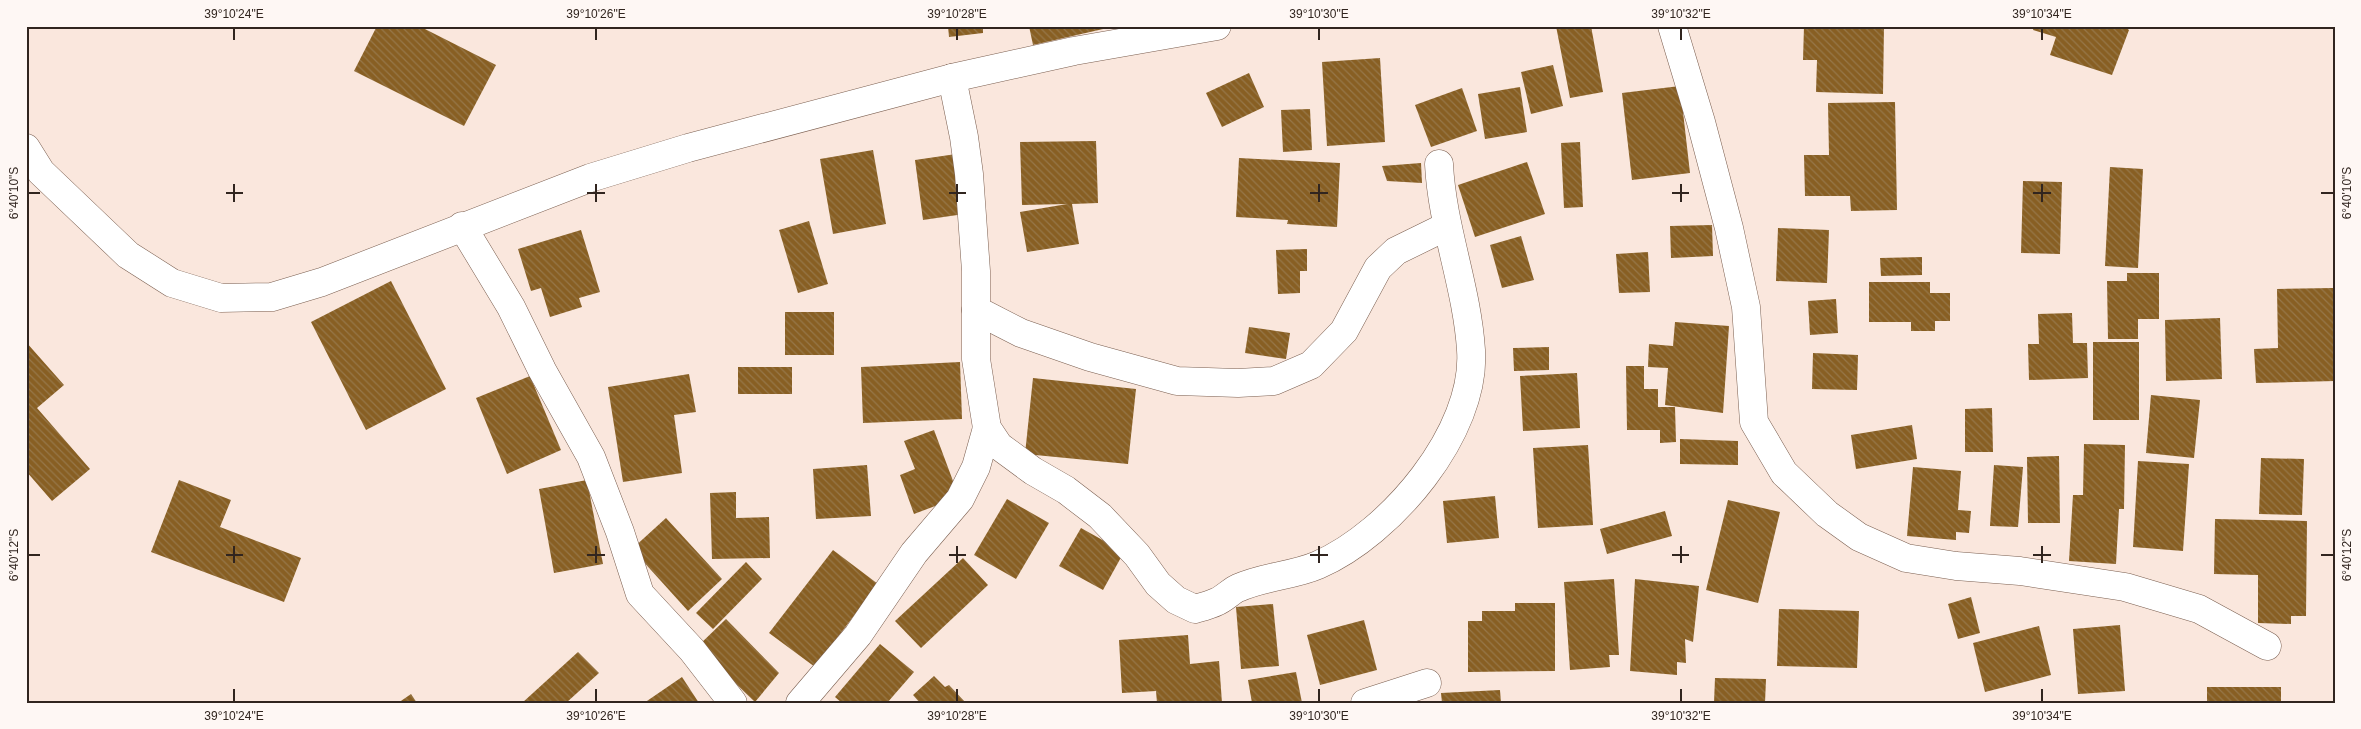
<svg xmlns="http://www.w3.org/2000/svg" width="2361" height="729" font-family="Helvetica,sans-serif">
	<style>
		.building { fill: url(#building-back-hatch) }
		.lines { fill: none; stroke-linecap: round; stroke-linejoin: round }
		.minor-casing { stroke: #7b5f50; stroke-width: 29 }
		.minor { stroke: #fff; stroke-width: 28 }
		.ticks { fill: none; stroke: #31251f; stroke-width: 2 }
		.neatline { fill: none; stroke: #31251f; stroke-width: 2 }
		.ticks-label { font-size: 12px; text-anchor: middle; fill: #31251f }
	</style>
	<defs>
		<pattern id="building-back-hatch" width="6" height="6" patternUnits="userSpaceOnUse" patternTransform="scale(1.25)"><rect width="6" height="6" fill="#885f23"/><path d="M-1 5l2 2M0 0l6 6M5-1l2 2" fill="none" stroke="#967749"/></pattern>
	</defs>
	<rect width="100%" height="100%" fill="#fae7dd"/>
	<g class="building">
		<polygon points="377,26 419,26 496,65 464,126 354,71"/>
		<polygon points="948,26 991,26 991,27 983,29 983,33 949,37"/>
		<polygon points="1029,26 1112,26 1112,27 1033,45"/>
		<polygon points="1556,26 1591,26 1603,92 1570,98"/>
		<polygon points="1804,26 1884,26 1883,94 1816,92 1817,60 1803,60"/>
		<polygon points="2034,26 2124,26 2129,30 2112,75 2050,55 2056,37 2033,30"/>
		<polygon points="1380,58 1385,142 1327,146 1322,62"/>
		<polygon points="1553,65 1563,106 1531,114 1521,72"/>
		<polygon points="1249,73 1264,107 1222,127 1206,93"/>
		<polygon points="1680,86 1690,173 1632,180 1622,93"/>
		<polygon points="1520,87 1527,132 1485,139 1478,94"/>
		<polygon points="1462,88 1477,131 1431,147 1415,105"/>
		<polygon points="1895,102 1897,210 1851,211 1850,196 1805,196 1804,155 1829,155 1828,103"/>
		<polygon points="1310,109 1312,150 1283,152 1281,110"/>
		<polygon points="1096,141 1098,203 1072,204 1079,244 1027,252 1020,212 1067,204 1022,205 1020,142"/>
		<polygon points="1580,142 1583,207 1564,208 1561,143"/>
		<polygon points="873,150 886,224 833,234 820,159"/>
		<polygon points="963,153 971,213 923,220 915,160"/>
		<polygon points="1239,158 1340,163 1337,227 1287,224 1288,220 1236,217"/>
		<polygon points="1527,162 1545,214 1475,237 1458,185"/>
		<polygon points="1421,163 1422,183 1387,181 1382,166"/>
		<polygon points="2110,167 2143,169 2138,268 2105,266"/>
		<polygon points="2023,181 2062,182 2060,254 2021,253"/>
		<polygon points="809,221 828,284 798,293 779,230"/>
		<polygon points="1712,225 1713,256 1671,258 1670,226"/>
		<polygon points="1778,228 1829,230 1827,283 1776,281"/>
		<polygon points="581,230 600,292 579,298 582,307 550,317 541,288 531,291 518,249"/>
		<polygon points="1521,236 1534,280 1502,288 1490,245"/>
		<polygon points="1307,249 1307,271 1300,271 1300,293 1278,294 1276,250"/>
		<polygon points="1648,252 1650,292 1619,293 1616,254"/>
		<polygon points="1922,257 1922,275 1881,276 1880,258"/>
		<polygon points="2127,273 2159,273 2159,319 2138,319 2138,339 2108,339 2107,281 2127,281"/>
		<polygon points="391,281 446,389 366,430 311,322"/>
		<polygon points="1869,282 1930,282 1930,293 1950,293 1950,321 1935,321 1935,331 1911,331 1911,322 1869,322"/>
		<polygon points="2333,288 2335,381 2256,383 2254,349 2278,348 2277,289"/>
		<polygon points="1836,299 1838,333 1810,335 1808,301"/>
		<rect x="785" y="312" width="49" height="43"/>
		<polygon points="2072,313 2073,343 2087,343 2088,378 2029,380 2028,344 2039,344 2038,314"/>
		<polygon points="2220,318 2222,379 2166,381 2165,320"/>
		<polygon points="1675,322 1729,326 1723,413 1665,405 1668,368 1648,367 1649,344 1673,346"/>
		<polygon points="1249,327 1290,333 1286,359 1245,353"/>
		<polygon points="26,342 64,385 37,408 90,469 52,501 26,471"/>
		<rect x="2093" y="342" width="46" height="78"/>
		<polygon points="1549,347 1549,370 1514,371 1513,348"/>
		<polygon points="1813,353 1858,355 1857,390 1812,389"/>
		<polygon points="960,362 962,419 863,423 861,367"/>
		<polygon points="1626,366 1644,366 1644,389 1658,389 1658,407 1675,407 1676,442 1660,443 1660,430 1627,430"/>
		<rect x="738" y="367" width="54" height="27"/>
		<polygon points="1577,373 1580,428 1523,431 1520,376"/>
		<polygon points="689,374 696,412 674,415 682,473 623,482 608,387"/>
		<polygon points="530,376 561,450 507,474 476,398"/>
		<polygon points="1033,378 1136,389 1128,464 1025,454"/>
		<polygon points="2151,395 2200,400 2194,458 2146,453"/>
		<polygon points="1992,408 1993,452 1965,452 1965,409"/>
		<polygon points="1912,425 1917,459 1856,469 1851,435"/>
		<polygon points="934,430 959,497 914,514 900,475 915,469 904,441"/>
		<polygon points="1680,439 1738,441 1738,465 1680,464"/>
		<polygon points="2084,444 2125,445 2124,509 2119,509 2116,564 2069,561 2073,495 2083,495"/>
		<polygon points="1588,445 1593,525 1538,528 1533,448"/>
		<polygon points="2059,456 2060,523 2028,523 2027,457"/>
		<polygon points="2261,458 2304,459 2302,515 2259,514"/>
		<polygon points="2138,461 2189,464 2183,551 2133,547"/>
		<polygon points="867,465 871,516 816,519 813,469"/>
		<polygon points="1994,465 2023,467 2018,527 1990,526"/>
		<polygon points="1913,467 1961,471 1958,510 1971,511 1969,533 1956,532 1956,540 1907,536"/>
		<polygon points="179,480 231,500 220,527 301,558 284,602 151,552"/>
		<polygon points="587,480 603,564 554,573 539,489"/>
		<polygon points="736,492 736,518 769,517 770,558 712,559 710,493"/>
		<polygon points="1495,496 1499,538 1447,543 1443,501"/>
		<polygon points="1007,499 1049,523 1016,579 974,555"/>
		<polygon points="1728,500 1780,512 1758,603 1706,590"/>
		<polygon points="1665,511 1672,536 1607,554 1600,529"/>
		<polygon points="666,518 722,579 688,611 632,549"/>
		<polygon points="2215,519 2307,521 2306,616 2291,616 2291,624 2258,623 2258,575 2214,574"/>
		<polygon points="1081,528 1124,552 1103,590 1059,566"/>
		<polygon points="833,550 878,584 815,667 769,633"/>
		<polygon points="963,558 988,585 921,648 895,621"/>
		<polygon points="746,562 762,579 713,629 696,613"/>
		<polygon points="1614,579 1619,655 1609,655 1610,667 1570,670 1564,582"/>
		<polygon points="1635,579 1699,586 1693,642 1685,639 1686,663 1677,662 1677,675 1630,671"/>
		<polygon points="1971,597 1980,633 1958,639 1948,604"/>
		<polygon points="1515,603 1555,603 1555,671 1468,672 1468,621 1482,621 1482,611 1515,611"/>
		<polygon points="1273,604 1279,666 1241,669 1236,607"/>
		<polygon points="1779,609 1859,611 1857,668 1777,666"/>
		<polygon points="726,619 779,673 755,702 697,647"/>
		<polygon points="1364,620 1377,670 1320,685 1307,635"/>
		<polygon points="2120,625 2125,691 2078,694 2073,629"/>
		<polygon points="2039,626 2051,675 1985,692 1973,643"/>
		<polygon points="1188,635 1190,664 1219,661 1222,703 1157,703 1156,691 1122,693 1119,640"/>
		<polygon points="880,644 914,672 887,703 842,703 835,697"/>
		<polygon points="578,652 599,673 566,703 522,703"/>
		<polygon points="1296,672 1302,703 1252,703 1248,680"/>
		<polygon points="934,676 945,687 949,685 966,703 920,703 913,695"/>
		<polygon points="682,677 699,703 644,703"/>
		<polygon points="1715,678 1766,679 1765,703 1714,703"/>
		<rect x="2207" y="687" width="74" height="16"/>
		<polygon points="1500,690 1501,703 1442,703 1441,693"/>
		<polygon points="411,694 417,703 398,703"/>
	</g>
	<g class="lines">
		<g class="minor-casing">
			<g id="minor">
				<polyline points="1672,26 1701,122 1729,228 1746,307 1754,422 1784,473 1827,514 1859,537 1906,558 1956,566 2020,571 2125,587 2199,609 2267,646"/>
				<path d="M952,78L964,137L969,174L976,271V359L987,428L999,446L1033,471L1066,490L1100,516L1137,555L1158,584L1176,600L1195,609C1202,607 1210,605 1216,602C1224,599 1231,591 1238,588C1264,576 1293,576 1318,565C1390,534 1477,432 1471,350C1467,287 1442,227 1439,164"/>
				<polyline points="26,148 41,172 128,255 172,283 221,298 272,297 322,282 590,178 688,148 952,78 1074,51 1217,26"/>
				<polyline points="462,226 511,307 542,370 591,457 620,532 640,594 692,650 733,703"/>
				<polyline points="976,310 1021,333 1090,357 1177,381 1238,383 1274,381 1311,365 1344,331 1378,268 1396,251 1447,226"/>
				<polyline points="800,703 858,635 914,553 960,499 976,467 987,428"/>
				<polyline points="1365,703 1427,683"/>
			</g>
		</g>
		<use href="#minor" class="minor"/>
	</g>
	<path class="ticks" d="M234,28V40M596,28V40M957,28V40M1319,28V40M1681,28V40M2042,28V40M234,184V202M596,184V202M957,184V202M1319,184V202M1681,184V202M2042,184V202M28,193H40M226,193H243M587,193H605M949,193H966M1310,193H1328M1672,193H1689M2033,193H2051M2321,193H2334M234,546V563M596,546V563M957,546V563M1319,546V563M1681,546V563M2042,546V563M28,555H40M226,555H243M587,555H605M949,555H966M1310,555H1328M1672,555H1689M2033,555H2051M2321,555H2334M234,689V702M596,689V702M957,689V702M1319,689V702M1681,689V702M2042,689V702"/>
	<rect width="2361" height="729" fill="none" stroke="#fef7f4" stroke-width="55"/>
	<rect x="28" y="28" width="2306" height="674" class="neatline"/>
	<g class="ticks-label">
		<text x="234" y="18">39°10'24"E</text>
		<text x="596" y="18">39°10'26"E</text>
		<text x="957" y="18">39°10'28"E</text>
		<text x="1319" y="18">39°10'30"E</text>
		<text x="1681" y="18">39°10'32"E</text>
		<text x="2042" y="18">39°10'34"E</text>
		<text transform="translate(14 193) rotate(-90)" y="4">6°40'10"S</text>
		<text transform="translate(2347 193) rotate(-90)" y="4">6°40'10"S</text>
		<text transform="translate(14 555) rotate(-90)" y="4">6°40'12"S</text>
		<text transform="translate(2347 555) rotate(-90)" y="4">6°40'12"S</text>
		<text x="234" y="720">39°10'24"E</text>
		<text x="596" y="720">39°10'26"E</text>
		<text x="957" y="720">39°10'28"E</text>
		<text x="1319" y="720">39°10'30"E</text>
		<text x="1681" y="720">39°10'32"E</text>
		<text x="2042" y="720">39°10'34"E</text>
	</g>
</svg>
